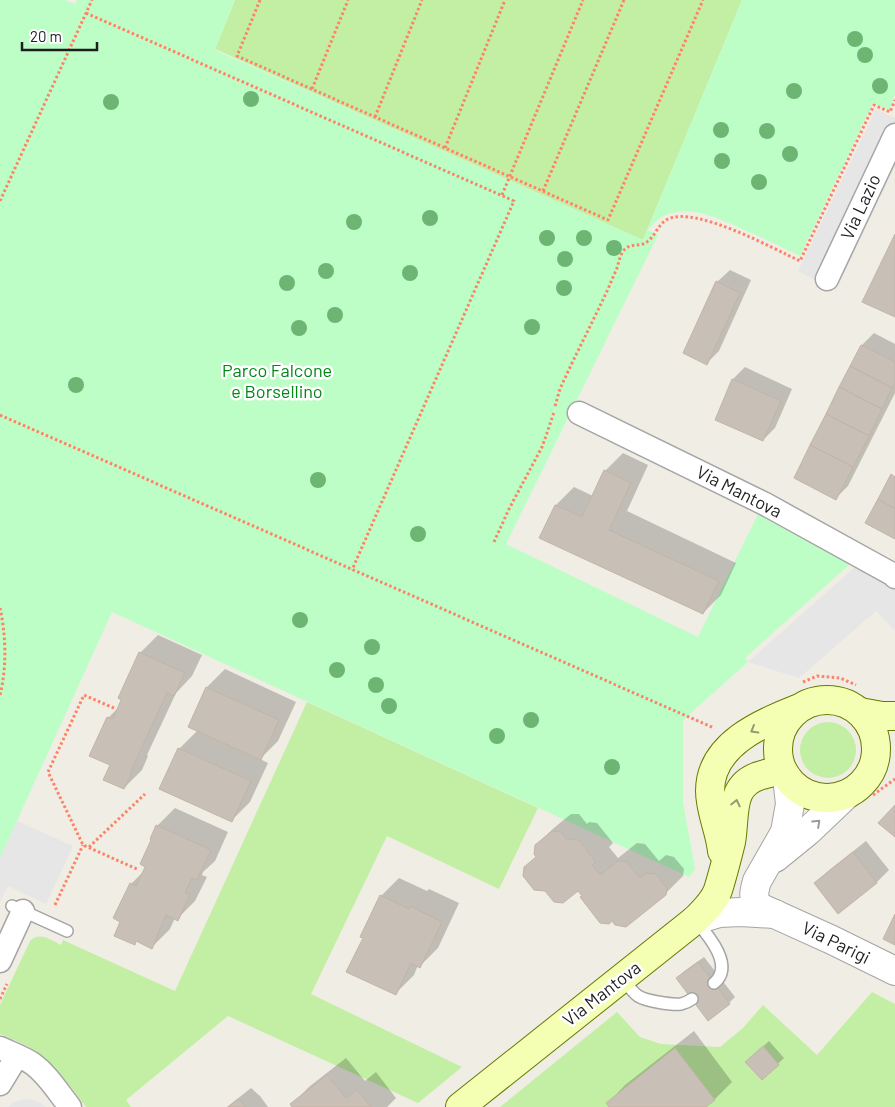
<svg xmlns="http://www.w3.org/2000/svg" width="895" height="1107" font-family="Barlow,sans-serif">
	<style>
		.grass { fill: #c3efa5 }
		.park { fill: #bdfec7 }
		.parking { fill: #e6e6e6 }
		.shadow { fill: #0003 }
		.building { fill: #c8c0b6; stroke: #c3b4a5 }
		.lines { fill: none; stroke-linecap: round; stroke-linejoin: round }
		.service-casing { stroke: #a5a5a5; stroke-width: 14 }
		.minor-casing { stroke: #a5a5a5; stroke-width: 25 }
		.tertiary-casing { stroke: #a5a5a5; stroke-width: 30 }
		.secondary-casing { stroke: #647b00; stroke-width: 30 }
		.path { stroke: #ff8266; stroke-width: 3; stroke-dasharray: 2.5 2.5; stroke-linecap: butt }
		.service { stroke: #fff; stroke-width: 11 }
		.minor { stroke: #fff; stroke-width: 22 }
		.tertiary { stroke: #fff; stroke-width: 28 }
		.secondary { stroke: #f5ffb3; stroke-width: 28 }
		.tree { fill: #6db573 }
		.oneway { stroke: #949a70 }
		.oneway2 { stroke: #9a9a9a }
		.labels { text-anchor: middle; stroke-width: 5; stroke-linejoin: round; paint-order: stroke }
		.street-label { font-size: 18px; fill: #1e1e1e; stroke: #fff }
		.park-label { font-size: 18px; fill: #028717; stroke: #fff }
	</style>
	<rect width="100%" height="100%" fill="#f0ede4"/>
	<g class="grass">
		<polygon points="235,0 742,0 643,240 215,49"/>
		<path d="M307,702L538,808L499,889L387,836L311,994L462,1067L418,1103L228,1016L126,1100L131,1107H86C71,1088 56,1065 36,1051C25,1044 12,1039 0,1034V1005L30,941C39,931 51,940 61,945L63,940L175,991Z"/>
		<circle cx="828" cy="750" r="28"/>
		<polygon points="872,992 895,1004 895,1107 500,1107 617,1012 640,1037 661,1044 720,1047 743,1028 763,1005 817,1055"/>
	</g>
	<path class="park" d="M0,0H65L75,4L77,0H235L215,50L643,240L742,0H895V95L889,110L873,103L800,256C784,248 767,240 751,233C719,218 674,194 648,230L658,235L506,544L698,637L758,514L850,564L745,658L748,662L683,720V802L695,869L689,877L112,612L0,858Z"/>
	<g class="parking">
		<polygon points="876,109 895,118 895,166 836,290 798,271"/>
		<polygon points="855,567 892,586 895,590 895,629 894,630 876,611 799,678 748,662"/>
		<polygon points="17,821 73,846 46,904 8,886 0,902 0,858"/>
		<polygon points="26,1099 37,1101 46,1107 8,1107 14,1102"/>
	</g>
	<g class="shadow">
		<polygon points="730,270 751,280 719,351 707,363 717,282"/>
		<polygon points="874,333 895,344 895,393 848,486 836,498 795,477 862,345"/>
		<polygon points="745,367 792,389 775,428 763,440 733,379"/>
		<polygon points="623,453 648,465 627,511 736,563 721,595 703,613 541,538 556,505 574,487 593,496 605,471"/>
		<polygon points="158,635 202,655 192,676 176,693 147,755 148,756 142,770 124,788 112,765 91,755 109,717 120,706 140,653"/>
		<polygon points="225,669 296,702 278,741 260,759 268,763 250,802 232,820 179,749 198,730 189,727 207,687"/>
		<polygon points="175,808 228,832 215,861 203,872 202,875 207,877 195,901 177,919 175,918 170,929 152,947 138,940 134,944 122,921 131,884 145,870 157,826"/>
		<polygon points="571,814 579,814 587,824 589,822 597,823 613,843 609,847 618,858 637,843 645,844 659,861 666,855 674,857 684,869 683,876 665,894 612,920 583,895 579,889 526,867 537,856 536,845 555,827"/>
		<polygon points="866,841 889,870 877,882 838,912 815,883 828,871"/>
		<polygon points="399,878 427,891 429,889 459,903 438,948 420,966 418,965 414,975 396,993 364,937 381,896"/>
		<polygon points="704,957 735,997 729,1003 678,978 683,972"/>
		<polygon points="694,1031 732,1082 714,1100 704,1107 611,1107 608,1103 625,1085"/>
		<polygon points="769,1041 784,1058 762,1079 753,1056"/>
		<polygon points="346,1058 365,1081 376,1072 396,1098 387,1107 294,1107 292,1104 310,1086"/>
		<polygon points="251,1088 260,1096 268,1107 227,1107"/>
	</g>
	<g class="building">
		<polygon points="895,234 895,317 862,302"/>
		<polygon points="716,281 740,293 707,365 683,353"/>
		<polygon points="861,345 895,362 895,383 892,388 850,366"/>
		<polygon points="850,366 892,388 882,409 839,387"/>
		<polygon points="732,379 781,401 763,441 715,420"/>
		<polygon points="839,387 882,409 869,436 826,414"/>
		<polygon points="826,414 869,436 853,467 810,445"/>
		<polygon points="810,445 853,467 836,500 794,478"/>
		<polygon points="604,470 631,483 609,530 719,581 703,614 539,538 555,505 582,517"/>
		<polygon points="891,474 895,477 895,509 878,499"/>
		<polygon points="878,499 895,509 895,539 865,523"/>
		<polygon points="139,652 185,673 174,696 167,693 130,773 131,775 124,789 103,780 110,765 89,756 107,717 113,719 121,700 118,698"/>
		<polygon points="206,687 279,720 261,760 188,727"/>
		<polygon points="178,748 251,781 232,822 159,789"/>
		<polygon points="895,805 895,837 878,823"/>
		<polygon points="156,825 211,850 197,880 192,878 185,893 190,895 178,921 166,915 156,938 157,938 152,949 136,941 135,945 114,936 120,922 113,918 130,883 136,886 145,867 140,864 151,840 150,839"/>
		<polygon points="552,831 561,832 568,841 569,839 579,840 596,862 592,865 600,875 618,861 627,862 640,878 646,873 656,874 667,888 666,895 626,927 615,925 612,921 609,924 600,923 580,897 582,896 578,891 563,903 554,902 545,891 534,890 523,876 524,867 536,857 534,854 535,845"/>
		<polygon points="853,852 877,883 838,914 814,883"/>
		<polygon points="380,895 409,909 410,906 442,922 420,968 411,963 396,995 346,972 363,938 360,937"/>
		<polygon points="895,914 895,945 883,939"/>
		<polygon points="698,962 730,1004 708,1021 676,978"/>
		<polygon points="763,1046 779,1065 762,1080 745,1062"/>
		<polygon points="675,1048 715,1100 706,1107 609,1107 606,1103"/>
		<polygon points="327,1075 346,1098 357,1090 371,1107 292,1107 290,1104"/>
		<polygon points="238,1099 246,1107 228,1107"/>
	</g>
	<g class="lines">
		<g class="service-casing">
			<g id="service">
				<polyline points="12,906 67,931"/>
				<path d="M696,921C708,935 735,966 714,983"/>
				<path d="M623,978C627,984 632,992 638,996C646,1001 671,1005 681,1004C685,1003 688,1002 692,999"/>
			</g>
		</g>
		<g class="minor-casing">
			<g id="minor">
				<polyline points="827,279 895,135"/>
				<polyline points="579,413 765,504 892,574 895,577"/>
				<polyline points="0,961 23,911"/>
				<path d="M0,1048C11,1053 23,1057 33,1064C48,1075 58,1092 70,1107"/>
				<polyline points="0,1084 17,1056"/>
			</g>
		</g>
		<g class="tertiary-casing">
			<g id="tertiary">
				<path d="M787,777L790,804L785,832L757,881C754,891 752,899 759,907L832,940L895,971"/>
				<polyline points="775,858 807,832 847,794"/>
				<polyline points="695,920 719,913 741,912 775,914"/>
			</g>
		</g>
		<g class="secondary-casing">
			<g id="secondary">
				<circle cx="827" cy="749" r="49"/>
				<polyline points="860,712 882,716 895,716"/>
				<path d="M722,851C720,831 710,811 710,791C710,745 761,723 797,709"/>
				<path d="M460,1107L695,920C704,911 714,902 718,890C723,874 727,858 731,842C736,815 728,784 762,775C769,773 777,770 784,773"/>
			</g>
		</g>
		<g class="path">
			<polyline points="260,0 237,56 608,220 703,0"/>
			<polyline points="86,13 514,201 352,570"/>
			<polyline points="312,89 348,0"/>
			<polyline points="375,117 422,0"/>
			<polyline points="445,148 505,0"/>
			<polyline points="543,191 624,0"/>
			<polyline points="502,195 583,0"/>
			<polyline points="0,201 92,0"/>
			<path d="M555,406L560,389L565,378C579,348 594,319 608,289C611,282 614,275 617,268C619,262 620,255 624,250C631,242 641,248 648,241C656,235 658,224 668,219C696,206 772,248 800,261L874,105L890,112L895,100"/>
			<polyline points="0,415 714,728"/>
			<polyline points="494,542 509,509 542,447 546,436 554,412"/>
			<path d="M0,608C6,636 7,667 0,695"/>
			<polyline points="803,682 817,676 840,678 856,685"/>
			<polyline points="114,708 84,695 48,772 83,845 139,870"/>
			<polyline points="873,795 895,779"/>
			<polyline points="89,847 145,794"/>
			<polyline points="55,905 83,845"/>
			<polyline points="0,999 7,984"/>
		</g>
		<use href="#service" class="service"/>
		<use href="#minor" class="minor"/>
		<use href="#tertiary" class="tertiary"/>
		<use href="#secondary" class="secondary"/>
	</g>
	<g class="tree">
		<circle cx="855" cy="39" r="8"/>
		<circle cx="865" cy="55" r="8"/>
		<circle cx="880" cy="86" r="8"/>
		<circle cx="794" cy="91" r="8"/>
		<circle cx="251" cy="99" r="8"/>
		<circle cx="111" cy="102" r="8"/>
		<circle cx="721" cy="130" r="8"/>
		<circle cx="767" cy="131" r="8"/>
		<circle cx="790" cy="154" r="8"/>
		<circle cx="722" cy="161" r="8"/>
		<circle cx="759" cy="182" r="8"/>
		<circle cx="430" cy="218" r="8"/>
		<circle cx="354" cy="222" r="8"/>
		<circle cx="547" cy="238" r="8"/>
		<circle cx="584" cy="238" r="8"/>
		<circle cx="614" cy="248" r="8"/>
		<circle cx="565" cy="259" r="8"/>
		<circle cx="326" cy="271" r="8"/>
		<circle cx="410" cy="273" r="8"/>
		<circle cx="287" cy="283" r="8"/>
		<circle cx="564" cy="288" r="8"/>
		<circle cx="335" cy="315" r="8"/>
		<circle cx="532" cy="327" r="8"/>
		<circle cx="299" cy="328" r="8"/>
		<circle cx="76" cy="385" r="8"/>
		<circle cx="318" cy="480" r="8"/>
		<circle cx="418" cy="534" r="8"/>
		<circle cx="300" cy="620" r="8"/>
		<circle cx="372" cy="647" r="8"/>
		<circle cx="337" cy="670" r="8"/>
		<circle cx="376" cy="685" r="8"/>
		<circle cx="389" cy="706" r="8"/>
		<circle cx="531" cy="720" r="8"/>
		<circle cx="497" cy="736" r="8"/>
		<circle cx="612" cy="767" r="8"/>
	</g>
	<defs><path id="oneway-chevron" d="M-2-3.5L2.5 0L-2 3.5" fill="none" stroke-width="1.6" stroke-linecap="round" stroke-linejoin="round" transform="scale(1.25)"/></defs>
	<g class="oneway">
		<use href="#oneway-chevron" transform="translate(754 730) rotate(150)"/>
		<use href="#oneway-chevron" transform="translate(736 803) rotate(-77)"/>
	</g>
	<use class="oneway2" href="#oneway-chevron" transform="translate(817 823) rotate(-43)"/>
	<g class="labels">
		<g class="street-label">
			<text transform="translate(861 207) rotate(-65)" y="6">Via Lazio</text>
			<text transform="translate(739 492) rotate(27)" y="6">Via Mantova</text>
			<text transform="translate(836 943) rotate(26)" y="6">Via Parigi</text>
			<text transform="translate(602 994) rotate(-38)" y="6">Via Mantova</text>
		</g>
		<g class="park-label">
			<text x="277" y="377">Parco Falcone<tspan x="277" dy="21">e Borsellino</tspan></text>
		</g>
	</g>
	<path d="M22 42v8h75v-8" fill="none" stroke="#1e1e1e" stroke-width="2.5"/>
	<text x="30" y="42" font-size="15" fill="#1e1e1e" stroke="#ffffff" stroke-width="4" paint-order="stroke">20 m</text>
</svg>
